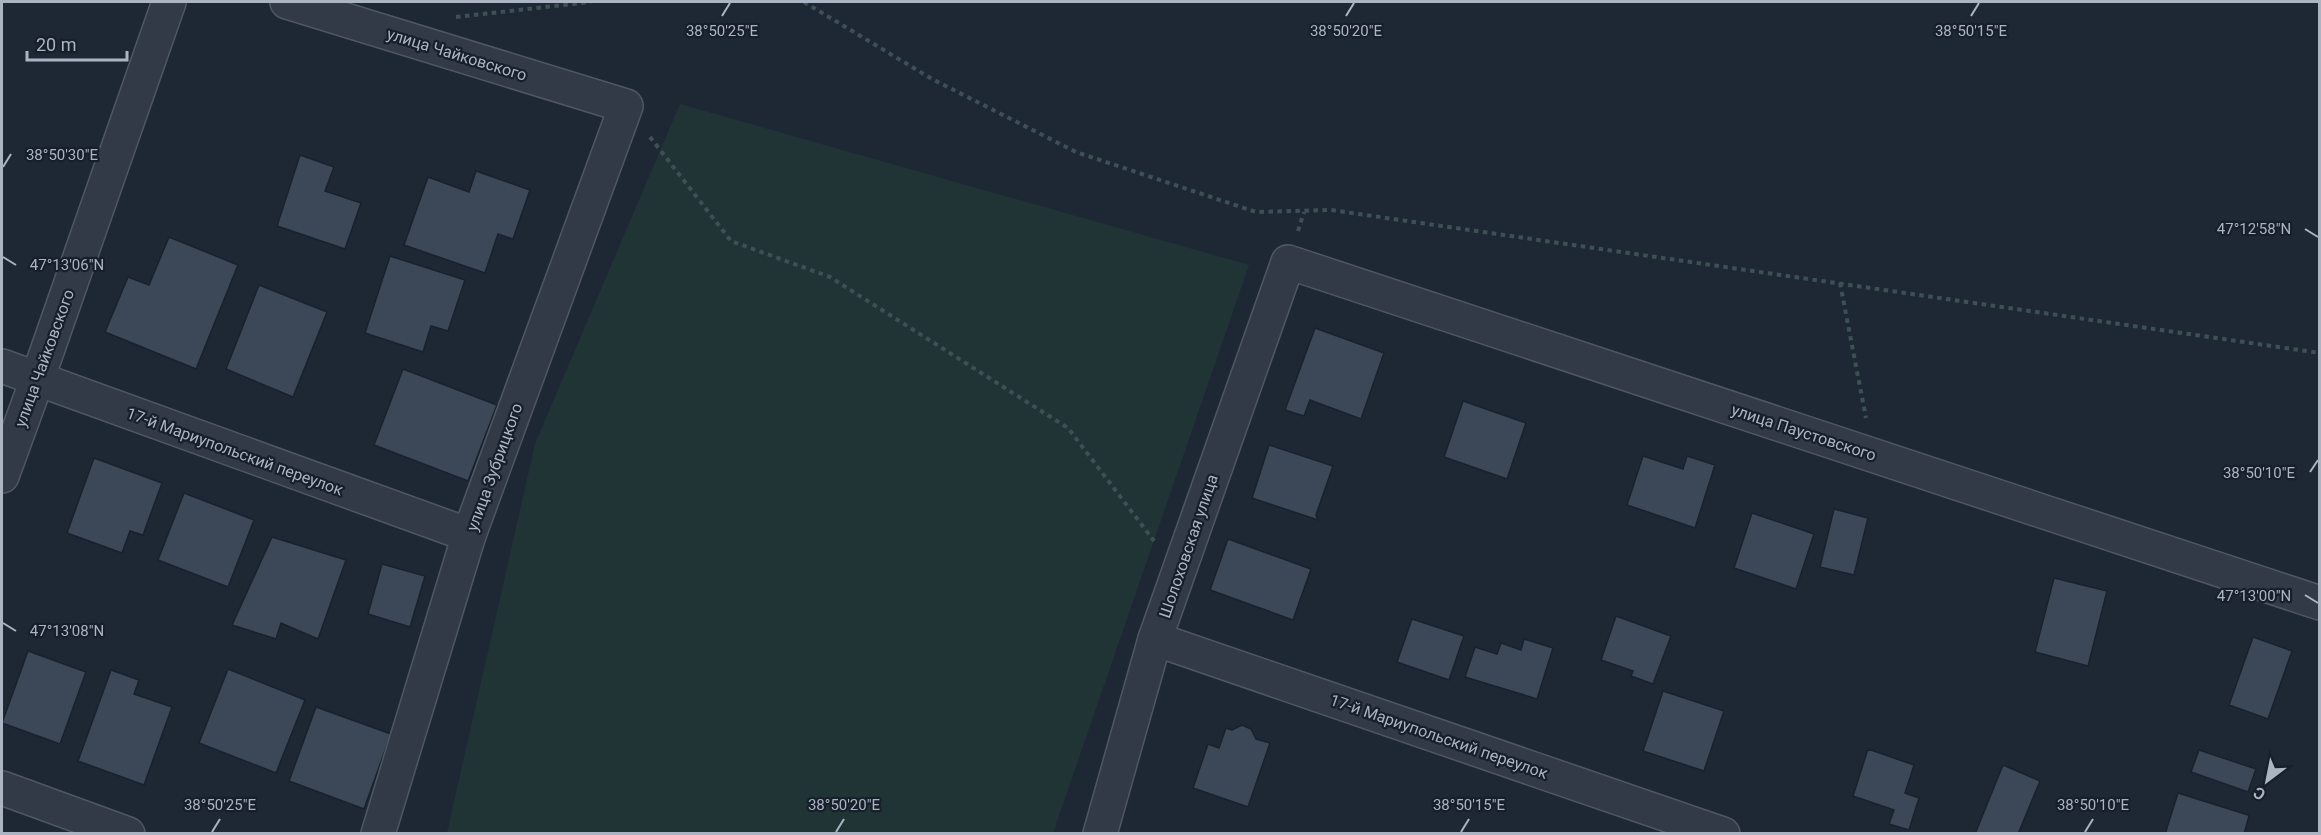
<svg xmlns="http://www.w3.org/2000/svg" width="2321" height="835" font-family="Roboto,sans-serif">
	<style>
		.green { fill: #203436 }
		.building { fill: #3c4858; stroke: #19212c; stroke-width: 1.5 }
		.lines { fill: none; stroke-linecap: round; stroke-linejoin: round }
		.minor-casing { stroke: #4f5764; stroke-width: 36 }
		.path { stroke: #3d5154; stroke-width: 4; stroke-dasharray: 4.5 4.5; stroke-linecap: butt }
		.minor { stroke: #313a46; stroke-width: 33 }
		.ticks { fill: none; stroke: #abb4c3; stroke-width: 2 }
		.labels { text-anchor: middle; stroke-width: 4.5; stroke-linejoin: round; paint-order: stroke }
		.street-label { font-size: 16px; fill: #abb4c3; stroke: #171f2a }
		.ticks-label { font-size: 15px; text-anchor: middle; fill: #abb4c3; stroke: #171f2a; stroke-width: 4.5; stroke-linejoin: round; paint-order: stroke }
	</style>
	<rect width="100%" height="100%" fill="#1e2835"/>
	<polygon class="green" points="680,104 1249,265 1053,833 447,833 535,444"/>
	<g class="building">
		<polygon points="300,155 334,167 325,191 361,203 345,249 277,226"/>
		<polygon points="476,171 530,190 513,239 498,234 485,273 404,245 428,177 469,192"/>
		<polygon points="169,237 238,265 196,369 105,332 128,277 149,285"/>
		<polygon points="390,256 465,280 448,331 431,326 423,352 365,333"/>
		<polygon points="259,285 327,312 293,397 226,369"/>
		<polygon points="1315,328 1384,353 1361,419 1310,400 1304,416 1285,410"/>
		<polygon points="403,369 497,405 468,481 374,445"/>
		<polygon points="1463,401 1526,423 1507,479 1444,457"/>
		<polygon points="1269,445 1333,466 1316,515 1318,520 1252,498"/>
		<polygon points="1643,456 1683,469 1687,456 1715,465 1695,528 1627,505"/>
		<polygon points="94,458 162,483 143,535 130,531 122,553 67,533"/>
		<polygon points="184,493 254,520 228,587 158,560"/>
		<polygon points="1834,509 1868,518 1854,575 1820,567"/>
		<polygon points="1752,513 1814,534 1796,589 1734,568"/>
		<polygon points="272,537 346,560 318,639 281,623 276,639 232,625"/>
		<polygon points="1228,539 1311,569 1293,620 1210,590"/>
		<polygon points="382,564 425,576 410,627 368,614"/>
		<polygon points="2054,578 2107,591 2088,666 2035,652"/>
		<polygon points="1616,616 1671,636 1653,684 1631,676 1633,671 1601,660"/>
		<polygon points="1412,619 1464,636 1449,680 1397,662"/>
		<polygon points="2253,637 2292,651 2268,719 2229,705"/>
		<polygon points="1524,639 1553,648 1537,699 1465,677 1475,647 1497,654 1501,643 1521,650"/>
		<polygon points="28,651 86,672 60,744 2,723"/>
		<polygon points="228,669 305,700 276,773 199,743"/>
		<polygon points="111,670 139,680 134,694 172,707 144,785 78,761"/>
		<polygon points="1663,691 1724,711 1704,771 1643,751"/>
		<polygon points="316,707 391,734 364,809 289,781"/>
		<polygon points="1242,725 1251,729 1256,739 1270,743 1248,807 1193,788 1208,744 1219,748 1226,728 1232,730"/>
		<polygon points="1868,749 1914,765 1905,793 1919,798 1909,830 1889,824 1894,810 1853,796"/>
		<polygon points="2199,750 2256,769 2248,792 2191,772"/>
		<polygon points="2003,765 2040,781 2018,834 1975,834"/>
		<polygon points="2178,793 2248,815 2249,816 2244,834 2165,834"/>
	</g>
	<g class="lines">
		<g class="minor-casing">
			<g id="minor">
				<polyline points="287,2 626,106 469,535 378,834"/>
				<polyline points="2,366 469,535"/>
				<polyline points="2,476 37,380 169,2"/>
				<polyline points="1155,639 1723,834"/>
				<polyline points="2,788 128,834"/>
				<polyline points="1100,834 1155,639 1288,262 2320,603"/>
			</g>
		</g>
		<g class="path">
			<polyline points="804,2 932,79 1076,152 1256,212 1331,210 2320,353"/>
			<polyline points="456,17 591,2"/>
			<polyline points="650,137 731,241 830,277 1068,428 1154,541"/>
			<polyline points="1298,231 1304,212"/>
			<polyline points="1840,283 1866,418"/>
		</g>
		<use href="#minor" class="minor"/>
	</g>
	<path class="ticks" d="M722,16L730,3M1346,16L1354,3M1971,16L1979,3M3,167L11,154M2305,229L2318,237M3,257L16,265M2310,472L2318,460M2305,595L2318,603M3,623L16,631M212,832L220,819M836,832L844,819M1461,832L1469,819M2085,832L2093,819"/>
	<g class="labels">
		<g class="street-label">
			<text transform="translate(457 54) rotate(17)" y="6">улица Чайковского</text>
			<text transform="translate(44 358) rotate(-70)" y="6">улица Чайковского</text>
			<text transform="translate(1804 432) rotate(18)" y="6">улица Паустовского</text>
			<text transform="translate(235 451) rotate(20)" y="6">17-й Мариупольский переулок</text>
			<text transform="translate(494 467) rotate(-70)" y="6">улица Зубрицкого</text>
			<text transform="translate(1188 546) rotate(-71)" y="6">Шолоховская улица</text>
			<text transform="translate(1439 736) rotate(19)" y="6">17-й Мариупольский переулок</text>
		</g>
	</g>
	<g class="ticks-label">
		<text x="722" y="36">38°50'25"E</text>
		<text x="1346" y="36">38°50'20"E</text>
		<text x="1971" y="36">38°50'15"E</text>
		<text x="62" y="160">38°50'30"E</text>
		<text x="2254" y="234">47°12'58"N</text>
		<text x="67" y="270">47°13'06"N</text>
		<text x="2259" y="478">38°50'10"E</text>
		<text x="2254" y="601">47°13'00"N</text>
		<text x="67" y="636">47°13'08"N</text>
		<text x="220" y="810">38°50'25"E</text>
		<text x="844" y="810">38°50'20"E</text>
		<text x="1469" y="810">38°50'15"E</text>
		<text x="2093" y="810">38°50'10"E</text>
	</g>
	<rect width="2321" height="835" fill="none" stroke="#abb4c3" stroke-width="6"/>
	<g transform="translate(2267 781) rotate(212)" stroke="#171f2a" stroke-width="4.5" paint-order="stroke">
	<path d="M0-4.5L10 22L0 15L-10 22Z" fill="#abb4c3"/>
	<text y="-9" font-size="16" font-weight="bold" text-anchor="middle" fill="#abb4c3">С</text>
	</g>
	<path d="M27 51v9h100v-9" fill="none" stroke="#abb4c3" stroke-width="3"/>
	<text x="36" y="51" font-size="18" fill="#abb4c3" stroke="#171f2a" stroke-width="4.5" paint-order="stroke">20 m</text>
</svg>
